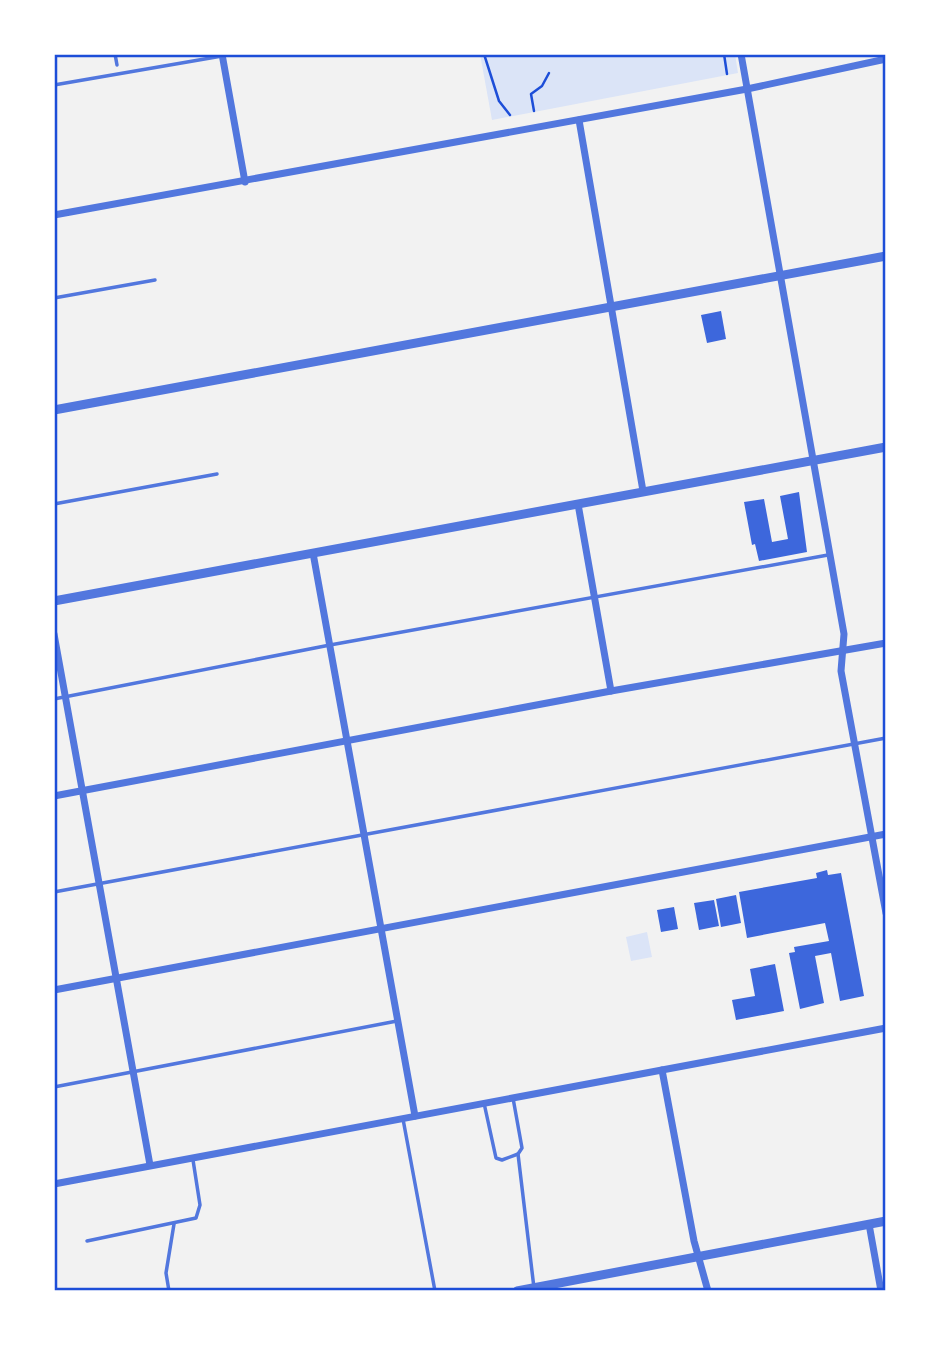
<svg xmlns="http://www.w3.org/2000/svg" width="940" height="1345" font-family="'DM Sans',sans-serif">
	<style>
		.green { fill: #dbe4f7 }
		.building { fill: #3d67dc }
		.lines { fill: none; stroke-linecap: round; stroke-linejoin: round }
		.path { stroke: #1d4ed8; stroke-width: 2.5 }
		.service { stroke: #5277de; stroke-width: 3.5 }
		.minor { stroke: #5277de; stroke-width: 7 }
		.tertiary { stroke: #5277de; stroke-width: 9 }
		.neatline { fill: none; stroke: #1d4ed8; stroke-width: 2.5 }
	</style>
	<rect width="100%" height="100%" fill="#f2f2f2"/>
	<g class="green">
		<polygon points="480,54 735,54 738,73 492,120"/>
		<polygon points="647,932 652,957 631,961 626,937"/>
	</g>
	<g class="building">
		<polygon points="721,311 726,339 707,343 701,315"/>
		<polygon points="799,492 807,552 759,561 755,544 752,545 744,502 764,499 772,542 788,539 780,496"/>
		<polygon points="827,870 828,875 841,873 864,996 840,1001 831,953 815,956 824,1003 800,1009 789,953 795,952 794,947 829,941 825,923 747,938 739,892 817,878 816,873"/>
		<polygon points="736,895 741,923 721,927 716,899"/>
		<polygon points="714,900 719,926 699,930 694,903"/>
		<polygon points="674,907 678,929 661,932 657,910"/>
		<polygon points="775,964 784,1011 736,1020 732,1000 755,996 750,969"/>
	</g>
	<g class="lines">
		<g class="path">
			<polyline points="484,54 499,101 510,115"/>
			<polyline points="724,54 727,74"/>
			<polyline points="534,111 531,94 542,86 549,73"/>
		</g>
		<g class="service">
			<polyline points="115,54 117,65"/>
			<polyline points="54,85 222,56"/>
			<polyline points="54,298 155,280"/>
			<polyline points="54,504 217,474"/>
			<polyline points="54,699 330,645 828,555"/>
			<polyline points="54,892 886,738"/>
			<polyline points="54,1087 397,1021"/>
			<polyline points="484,1103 496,1158 502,1160 518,1154 522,1148 513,1098"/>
			<polyline points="403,1119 435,1291"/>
			<polyline points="518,1154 534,1288"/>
			<polyline points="87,1241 196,1218 200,1205 193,1160"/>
			<polyline points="169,1291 166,1273 174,1224"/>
		</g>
		<g class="minor">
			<polyline points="222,54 245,182"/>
			<polyline points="741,54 830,555 844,634 841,671 886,913"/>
			<polyline points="579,120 643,491"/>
			<polyline points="54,215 747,89 886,59"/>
			<polyline points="578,504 611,691"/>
			<polyline points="313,553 415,1116"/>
			<polyline points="54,634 150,1165"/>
			<polyline points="54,796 611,691 886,643"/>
			<polyline points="54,990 886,834"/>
			<polyline points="662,1070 694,1241 708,1291"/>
			<polyline points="54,1184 886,1028"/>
			<polyline points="869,1224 881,1291"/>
		</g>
		<g class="tertiary">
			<polyline points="54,410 886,256"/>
			<polyline points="54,601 886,447"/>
			<polyline points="517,1291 886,1221"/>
		</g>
	</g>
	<rect width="940" height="1345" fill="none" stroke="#ffffff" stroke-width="112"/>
	<rect x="56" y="56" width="828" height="1233" class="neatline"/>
</svg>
